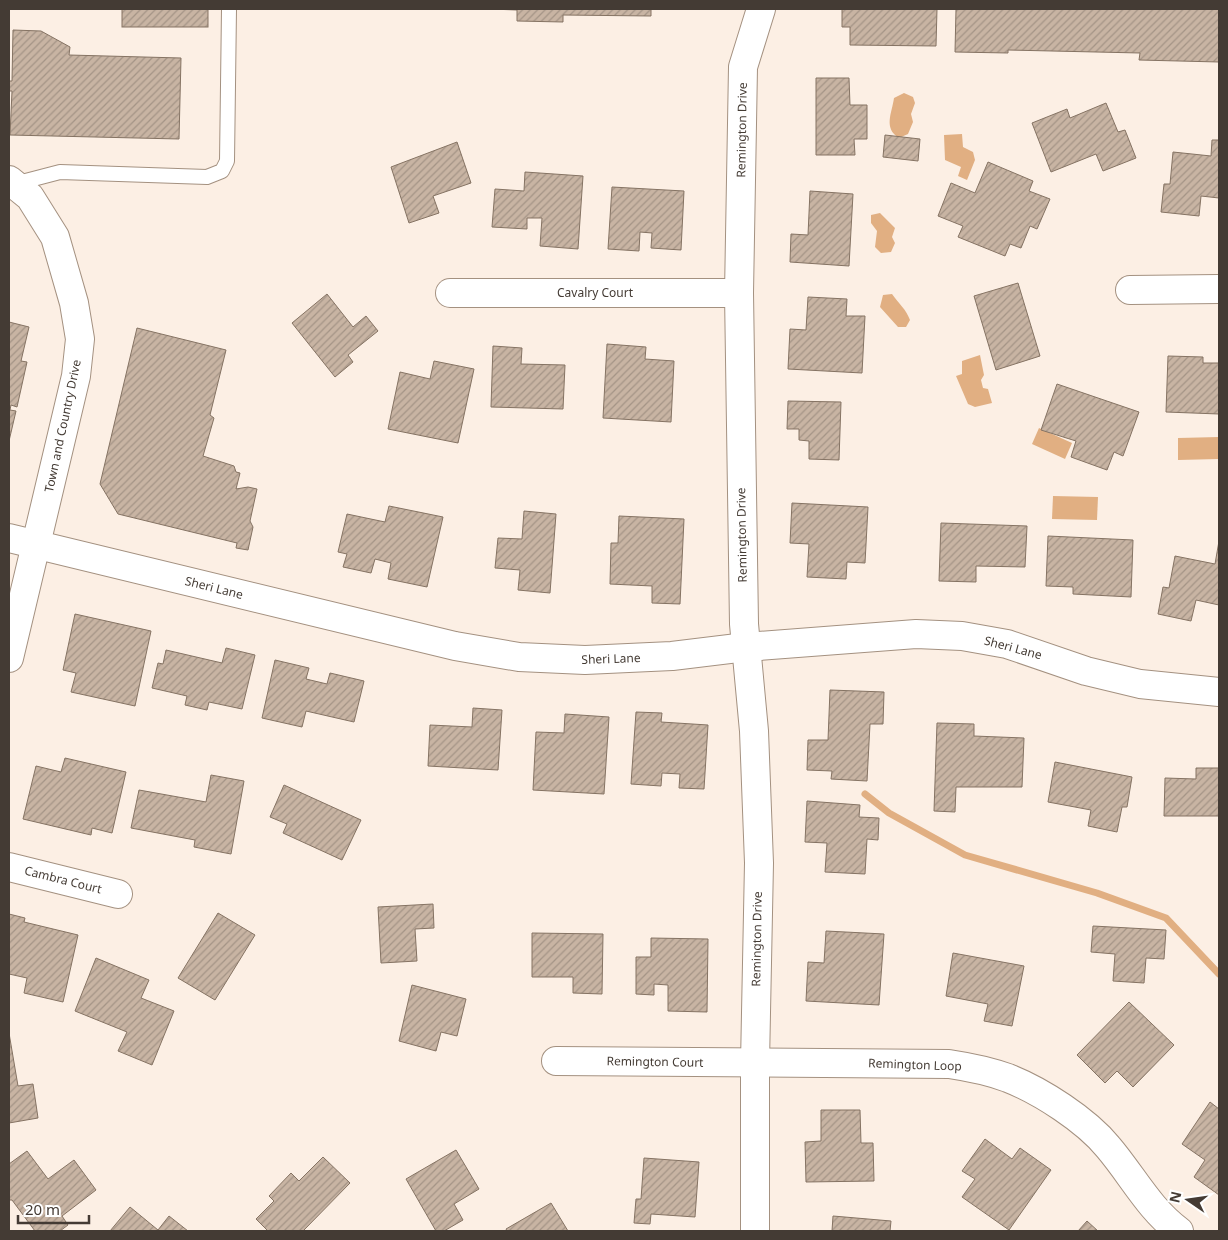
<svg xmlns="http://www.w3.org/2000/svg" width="1228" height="1240" font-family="'Noto Sans',sans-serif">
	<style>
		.water { fill: #e1af82 }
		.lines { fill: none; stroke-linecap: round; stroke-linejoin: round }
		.stream { stroke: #e1af82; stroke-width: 7 }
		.building { fill: url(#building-hatch); stroke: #857363 }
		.service-casing { stroke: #a49180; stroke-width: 16 }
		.minor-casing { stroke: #a49180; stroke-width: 30 }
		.service { stroke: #fff; stroke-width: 14 }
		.minor { stroke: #fff; stroke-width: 28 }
		.labels { text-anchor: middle; stroke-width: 4.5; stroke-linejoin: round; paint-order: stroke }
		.street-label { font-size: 12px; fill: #443b34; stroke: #fff }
	</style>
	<defs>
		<pattern id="building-hatch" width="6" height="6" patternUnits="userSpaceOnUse" patternTransform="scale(1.25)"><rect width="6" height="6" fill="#c8b4a3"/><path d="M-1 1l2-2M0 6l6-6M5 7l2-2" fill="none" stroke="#a49486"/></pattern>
	</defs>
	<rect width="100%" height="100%" fill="#fcefe4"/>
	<g class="water">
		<path d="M904,93L913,97L915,103L911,114L913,122L908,134L899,138C883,128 892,113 894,98Z"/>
		<polygon points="962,134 963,147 973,152 975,160 967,180 958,176 961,167 945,160 944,135"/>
		<polygon points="880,213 895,228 892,237 895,243 891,252 881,253 875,247 877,231 871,223 871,215"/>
		<path d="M892,294C899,304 906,309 910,320L906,327H898L880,307L883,295Z"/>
		<polygon points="980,355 984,375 981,380 983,388 988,389 992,403 975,407 968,404 956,376 962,374 962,361"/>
		<polygon points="1039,428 1072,443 1065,459 1032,444"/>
		<polygon points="1219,437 1219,459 1178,460 1178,438"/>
		<polygon points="1053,496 1098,497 1097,520 1052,519"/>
	</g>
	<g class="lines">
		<polyline class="stream" points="865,794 889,813 965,855 1097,893 1166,918 1219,974"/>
	</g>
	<g class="building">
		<rect x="122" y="9" width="86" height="18"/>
		<polygon points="490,9 651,9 651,16 563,15 563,22 517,21 517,10"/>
		<polygon points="842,9 937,9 936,46 850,45 850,27 842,27"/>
		<polygon points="956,9 1219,9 1219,62 1139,60 1140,53 1008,50 1008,53 955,52"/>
		<polygon points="13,30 41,31 70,47 69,55 181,58 179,139 10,135 12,91 9,91 9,81 12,81"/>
		<polygon points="816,78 849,78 850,105 867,105 867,139 854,139 855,155 816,155"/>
		<polygon points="1106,103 1118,132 1125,130 1136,158 1103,171 1096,154 1051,172 1032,123 1067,109 1070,118"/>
		<polygon points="885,135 920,139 918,161 883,157"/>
		<polygon points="1212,140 1219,140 1219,198 1201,196 1199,216 1161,212 1164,184 1170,184 1173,152 1211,156"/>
		<polygon points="457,142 471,183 433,196 439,213 409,223 391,167"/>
		<polygon points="988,162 1033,181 1029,191 1050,199 1037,229 1030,226 1021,248 1010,244 1005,256 958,237 963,226 938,216 951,183 975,193"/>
		<polygon points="525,172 583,176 578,249 540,246 542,218 527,218 527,229 492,227 495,189 524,191"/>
		<polygon points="612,187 684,191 681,250 651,248 652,233 640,232 639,251 608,249"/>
		<polygon points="810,191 853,194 849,266 790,262 791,234 808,235"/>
		<polygon points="1018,283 1040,356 996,370 974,296"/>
		<polygon points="327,294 353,327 366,316 378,331 348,355 353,362 335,377 292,323"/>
		<polygon points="808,297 847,299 846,316 865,316 862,373 788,369 790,329 806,330"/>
		<polygon points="9,322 29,327 21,361 27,362 17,407 11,405 10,410 16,411 9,441"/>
		<polygon points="137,328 226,350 210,415 214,418 203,456 234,466 236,472 240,473 236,489 248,487 257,489 250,521 253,527 248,550 236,548 237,543 118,514 100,484"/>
		<polygon points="607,344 646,347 645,359 674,361 671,422 603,418"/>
		<polygon points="493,346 522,348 521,364 565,365 563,409 491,407"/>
		<polygon points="1168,356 1203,357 1203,363 1219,363 1219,414 1166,412"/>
		<polygon points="434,361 474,369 458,443 388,429 400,372 430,379"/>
		<polygon points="1057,384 1139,412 1123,456 1114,452 1107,470 1071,457 1076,441 1041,430"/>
		<polygon points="788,401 841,402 839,460 809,459 809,441 799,440 799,429 787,429"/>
		<polygon points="792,503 868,507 865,563 847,562 846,579 807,577 809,544 790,543"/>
		<polygon points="389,506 443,517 427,587 388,579 391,563 375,559 371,573 343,567 347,554 338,552 347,514 385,522"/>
		<polygon points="524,511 556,514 550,593 518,590 520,570 495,568 498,538 522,539"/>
		<polygon points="619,516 684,519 680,604 652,603 652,586 610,584 611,543 618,543"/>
		<polygon points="941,523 1027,526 1025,567 976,566 976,582 939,581"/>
		<polygon points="1048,536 1133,540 1131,597 1073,594 1073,587 1046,586"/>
		<polygon points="1219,541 1219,605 1196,600 1191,621 1158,614 1163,587 1169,588 1175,556 1215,564"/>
		<polygon points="75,614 151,631 135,706 71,692 76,673 63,670"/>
		<polygon points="226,648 255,655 242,709 209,702 207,710 185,705 187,696 152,688 158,663 163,664 166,650 222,663"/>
		<polygon points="275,660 309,668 306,679 327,684 330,673 364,681 354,722 306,711 302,727 262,718"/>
		<polygon points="830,690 884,692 883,724 870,724 867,781 831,779 832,771 807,770 808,740 828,740"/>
		<polygon points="473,708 502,710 498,770 428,766 430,725 472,727"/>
		<polygon points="636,712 662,713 661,722 708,725 704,789 679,788 680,774 662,773 661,786 631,784"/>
		<polygon points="565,714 609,717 604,794 533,790 536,732 564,733"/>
		<polygon points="937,723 974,724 974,736 1024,738 1022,787 956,787 955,812 934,811"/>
		<polygon points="65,758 126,772 112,833 92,828 91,835 23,819 36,766 61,772"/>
		<polygon points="1055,762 1132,777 1127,807 1122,807 1117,832 1088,826 1091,810 1048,802"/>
		<polygon points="1196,768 1219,768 1219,816 1164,816 1165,778 1196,779"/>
		<polygon points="211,775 244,781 231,854 194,847 195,840 131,828 139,790 206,802"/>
		<polygon points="284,785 361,820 342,860 283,833 287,824 270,817"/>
		<polygon points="807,801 860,805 859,817 879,818 878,840 867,839 865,874 825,872 827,843 805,842"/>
		<polygon points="433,904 434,928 415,929 417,961 381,963 378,907"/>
		<polygon points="218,913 255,935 215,1000 178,978"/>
		<polygon points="9,914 25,918 24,922 78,935 63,1002 24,993 27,978 9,974"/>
		<polygon points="1093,926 1166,930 1164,959 1146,958 1144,983 1113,981 1115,954 1091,952"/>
		<polygon points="826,931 884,934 879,1005 806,1001 808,962 824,963"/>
		<polygon points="532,933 603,934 602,994 573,993 573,977 532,977"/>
		<polygon points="651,938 708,939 707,1012 668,1011 668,985 654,984 654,995 636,994 636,957 651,957"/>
		<polygon points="953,953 1024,966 1012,1026 984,1021 988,1004 946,996"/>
		<polygon points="96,958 149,980 141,998 174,1011 152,1065 118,1051 127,1032 75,1011"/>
		<polygon points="412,985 466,999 457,1036 441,1032 436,1051 399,1041"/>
		<polygon points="1129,1002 1174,1045 1133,1087 1117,1071 1105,1083 1077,1055"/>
		<polygon points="9,1033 18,1086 33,1084 38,1118 9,1123"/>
		<polygon points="1210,1102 1219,1109 1219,1195 1194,1177 1205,1160 1182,1144"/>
		<polygon points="821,1110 860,1110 861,1143 873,1143 874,1181 806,1182 805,1142 821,1141"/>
		<polygon points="985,1139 1012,1159 1020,1148 1051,1170 1009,1230 962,1197 975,1179 962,1171"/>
		<polygon points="456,1150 479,1189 454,1204 463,1220 444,1231 436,1231 406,1179"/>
		<polygon points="27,1151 48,1179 74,1160 96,1190 62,1216 68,1225 60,1231 35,1231 12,1200 9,1200 9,1164"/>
		<polygon points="323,1157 350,1183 304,1230 306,1231 268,1231 256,1219 274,1201 269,1196 291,1173 299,1181"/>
		<polygon points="644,1158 699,1162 695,1217 651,1214 650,1224 634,1223 636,1199 641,1199"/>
		<polygon points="551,1203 568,1231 507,1231 506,1229"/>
		<polygon points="130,1207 158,1230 169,1216 188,1231 110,1231"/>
		<polygon points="833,1216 891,1221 890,1231 832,1231"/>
		<polygon points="1087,1221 1098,1231 1078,1231"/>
	</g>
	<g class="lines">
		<g class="service-casing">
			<polyline id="service" points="14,184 60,172 207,177 222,171 227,161 229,9"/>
		</g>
		<g class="minor-casing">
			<g id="minor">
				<polyline points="9,180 30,197 55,237 74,303 80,339 76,376 9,658"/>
				<polyline points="1130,290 1219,289"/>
				<polyline points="450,293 739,293"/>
				<polyline points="9,538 455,646 519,657 585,660 672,656 746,647 916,634 962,636 1007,644 1086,671 1140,684 1219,692"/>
				<polyline points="9,867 118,894"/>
				<path d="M556,1061L949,1064C969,1067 989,1071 1008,1078C1041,1091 1086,1120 1108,1147C1132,1175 1149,1209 1179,1231"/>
				<polyline points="755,1231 755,1063 759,863 754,731 744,624 739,293 743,67 761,9"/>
			</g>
		</g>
		<use href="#service" class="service"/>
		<use href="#minor" class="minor"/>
	</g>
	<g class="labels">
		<g class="street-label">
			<text transform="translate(742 130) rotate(-89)" y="4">Remington Drive</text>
			<text x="595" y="297">Cavalry Court</text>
			<text transform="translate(63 426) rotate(-78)" y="4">Town and Country Drive</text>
			<text transform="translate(742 535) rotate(-91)" y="4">Remington Drive</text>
			<text transform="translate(214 588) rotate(14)" y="4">Sheri Lane</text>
			<text transform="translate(1013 648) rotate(15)" y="4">Sheri Lane</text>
			<text transform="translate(611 659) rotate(-2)" y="4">Sheri Lane</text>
			<text transform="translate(63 880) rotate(14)" y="4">Cambra Court</text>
			<text transform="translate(757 939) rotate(-89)" y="4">Remington Drive</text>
			<text transform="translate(655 1062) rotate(1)" y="4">Remington Court</text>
			<text transform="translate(915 1065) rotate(2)" y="4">Remington Loop</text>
		</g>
	</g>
	<rect width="1228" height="1240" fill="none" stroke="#443b34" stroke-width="20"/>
	<g transform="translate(1188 1200) rotate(283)" stroke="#ffffff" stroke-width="4" paint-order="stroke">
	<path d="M0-4L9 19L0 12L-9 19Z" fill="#443b34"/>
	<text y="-8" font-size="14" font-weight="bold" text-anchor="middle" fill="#443b34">N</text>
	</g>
	<path d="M18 1215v8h71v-8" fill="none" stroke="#443b34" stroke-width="2.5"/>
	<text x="25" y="1215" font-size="15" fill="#443b34" stroke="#ffffff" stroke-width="4" paint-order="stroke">20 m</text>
</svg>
